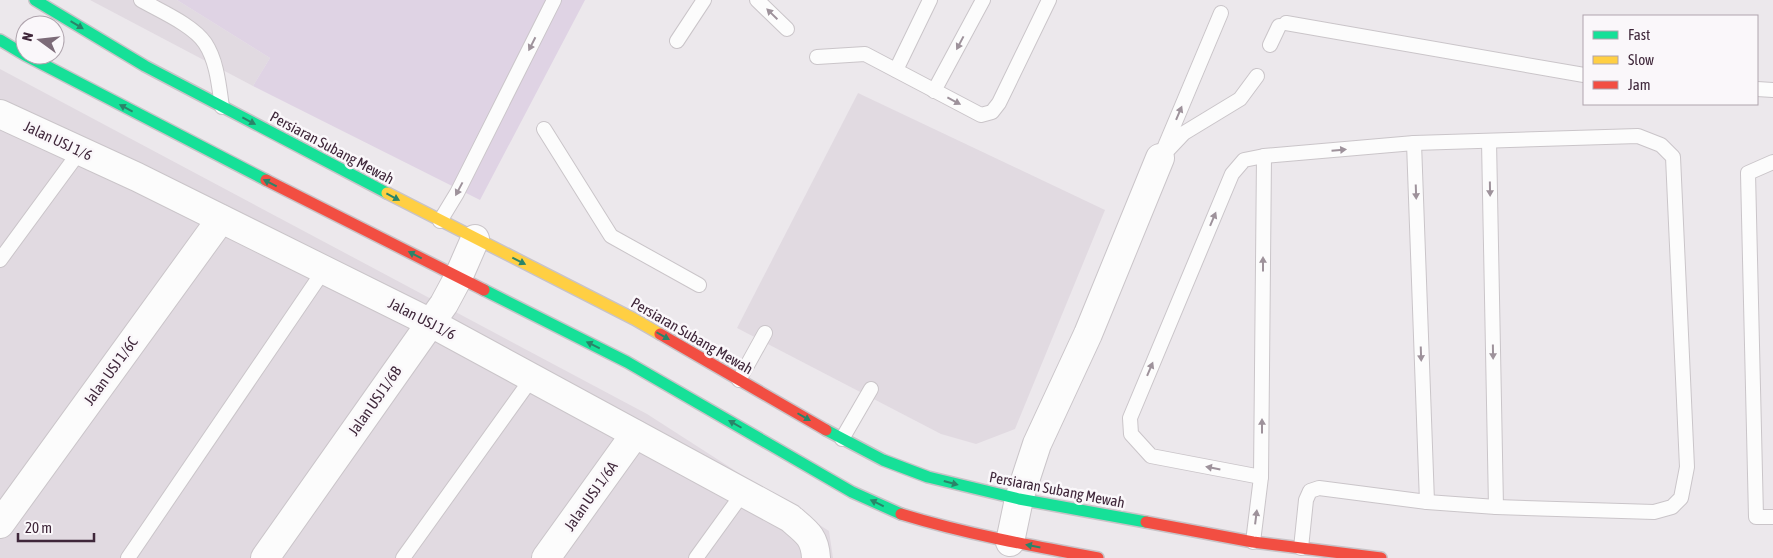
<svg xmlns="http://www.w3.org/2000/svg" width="1773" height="558" font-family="'Asap Condensed',sans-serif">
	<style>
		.built { fill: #e1dae1 }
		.green { fill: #dfd3e4 }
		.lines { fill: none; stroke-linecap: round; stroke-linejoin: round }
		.lane-casing { stroke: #cac5c9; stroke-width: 16 }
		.street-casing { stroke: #cac5c9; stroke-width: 30 }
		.fast-casing { stroke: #c8c3c7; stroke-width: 14 }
		.slow-casing { stroke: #c8c3c7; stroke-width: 14 }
		.jam-casing { stroke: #c8c3c7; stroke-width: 14 }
		.lane { stroke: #fcfcfc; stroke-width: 14 }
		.street { stroke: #fcfcfc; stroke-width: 28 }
		.fast { stroke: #16e098; stroke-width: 11 }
		.slow { stroke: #ffcf43; stroke-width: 11 }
		.jam { stroke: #f24e42; stroke-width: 11 }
		.oneway { fill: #9e929b }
		.oneway2 { fill: #2a8469 }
		.labels { text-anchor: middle; stroke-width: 5; stroke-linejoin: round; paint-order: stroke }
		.street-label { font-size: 15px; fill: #3f273a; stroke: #faf7fa }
	</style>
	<rect width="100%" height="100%" fill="#ece8ec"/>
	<g class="built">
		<polygon points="90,0 177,0 270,58 253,86"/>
		<polygon points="0,69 647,414 829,531 833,558 0,558"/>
		<polygon points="858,93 1105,210 1015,429 976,444 941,434 737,328"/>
	</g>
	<polygon class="green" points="177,0 585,0 480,200 253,86 270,58"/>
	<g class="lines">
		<g class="lane-casing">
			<g id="lane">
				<path d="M141,0C160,11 193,25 205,43C217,61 219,86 222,107"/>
				<polyline points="757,0 787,29"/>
				<polyline points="1286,23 1584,75"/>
				<polyline points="677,41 704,0"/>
				<polyline points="1270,45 1279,26"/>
				<polyline points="817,57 865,54 981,115 992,112 999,103 1049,0"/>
				<polyline points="896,70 930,0"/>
				<polyline points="1757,89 1773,90"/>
				<polyline points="934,91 983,0"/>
				<polyline points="544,129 611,236 699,285"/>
				<polyline points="1489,141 1496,507"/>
				<polyline points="1414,143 1427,502"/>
				<polyline points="1166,152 1184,133 1240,99 1257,76"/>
				<polyline points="1160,158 1221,13"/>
				<polyline points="1773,162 1748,173 1756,517 1773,517"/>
				<polyline points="440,221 457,193 554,0"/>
				<polyline points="0,260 80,151"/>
				<polyline points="739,380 765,333"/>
				<polyline points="842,439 871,389"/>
				<polyline points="1261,477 1151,456 1131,434 1130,418 1232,174 1244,160 1264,156 1414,143 1638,136 1661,145 1673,157 1687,467 1681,498 1672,507 1654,512 1496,507 1427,502 1319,488 1310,491 1306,500 1301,548"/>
				<polyline points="1253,542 1261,477 1264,156"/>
				<polyline points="128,558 324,270"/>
				<polyline points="403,558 532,378"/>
				<polyline points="696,558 743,493"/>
			</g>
		</g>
		<g class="street-casing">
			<g id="street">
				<path d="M0,114L137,177L431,323L790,518C805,531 815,536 816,558"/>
				<polyline points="0,524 221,219"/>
				<polyline points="1010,542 1019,499 1037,444 1088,334 1160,158"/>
				<polyline points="265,558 444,304 458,278 475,239"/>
				<polyline points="546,558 635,434"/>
			</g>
		</g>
		<g class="fast-casing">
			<g id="fast">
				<polyline points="35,0 145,66 387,193"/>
				<polyline points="0,40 25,55 266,180"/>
				<polyline points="484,290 627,362 852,492 901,514"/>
				<polyline points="826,430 883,460 928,477 1019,499 1146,522"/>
			</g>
		</g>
		<g class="slow-casing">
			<polyline id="slow" points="387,193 634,319 660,334"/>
		</g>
		<g class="jam-casing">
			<g id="jam">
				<polyline points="266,180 484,290"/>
				<polyline points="660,334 826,430"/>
				<path d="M901,514C966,534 1032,546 1098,558"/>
				<polyline points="1146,522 1253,542 1381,558"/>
			</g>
		</g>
		<use href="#lane" class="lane"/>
		<use href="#street" class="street"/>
		<use href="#fast" class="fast"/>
		<use href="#slow" class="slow"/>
		<use href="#jam" class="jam"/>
	</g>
	<defs><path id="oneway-solid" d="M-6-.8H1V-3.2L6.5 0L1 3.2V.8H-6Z" transform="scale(1.25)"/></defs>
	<g class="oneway">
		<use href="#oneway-solid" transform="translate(772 14) rotate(-136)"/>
		<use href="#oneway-solid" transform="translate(960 43) rotate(118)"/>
		<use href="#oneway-solid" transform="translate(532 44) rotate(117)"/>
		<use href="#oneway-solid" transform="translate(954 101) rotate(28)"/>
		<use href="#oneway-solid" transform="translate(1179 113) rotate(-67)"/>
		<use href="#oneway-solid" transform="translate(1339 150) rotate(-5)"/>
		<use href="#oneway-solid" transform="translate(459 189) rotate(118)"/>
		<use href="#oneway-solid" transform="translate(1490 189) rotate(89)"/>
		<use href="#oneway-solid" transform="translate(1416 192) rotate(88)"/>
		<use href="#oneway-solid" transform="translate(1213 219) rotate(-67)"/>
		<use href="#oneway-solid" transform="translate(1263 264) rotate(-90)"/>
		<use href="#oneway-solid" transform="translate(1493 352) rotate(89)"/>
		<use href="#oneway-solid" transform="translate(1421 354) rotate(88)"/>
		<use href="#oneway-solid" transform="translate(1150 369) rotate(-67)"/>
		<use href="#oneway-solid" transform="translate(1262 426) rotate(-90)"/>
		<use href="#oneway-solid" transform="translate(1213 468) rotate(-169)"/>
		<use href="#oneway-solid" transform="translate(1256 517) rotate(-83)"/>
	</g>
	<g class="oneway2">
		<use href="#oneway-solid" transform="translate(77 25) rotate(31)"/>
		<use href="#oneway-solid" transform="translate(126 108) rotate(-152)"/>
		<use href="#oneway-solid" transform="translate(249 121) rotate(28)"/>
		<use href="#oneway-solid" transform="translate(270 183) rotate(-153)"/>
		<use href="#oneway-solid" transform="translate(393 197) rotate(28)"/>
		<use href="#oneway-solid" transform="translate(415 255) rotate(-153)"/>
		<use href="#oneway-solid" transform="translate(519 261) rotate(27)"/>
		<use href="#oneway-solid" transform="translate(663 336) rotate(30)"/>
		<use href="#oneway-solid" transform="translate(593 345) rotate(-154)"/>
		<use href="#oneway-solid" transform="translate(804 417) rotate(30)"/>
		<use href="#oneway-solid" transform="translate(735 424) rotate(-150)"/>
		<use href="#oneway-solid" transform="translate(951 483) rotate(15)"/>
		<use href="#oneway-solid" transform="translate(877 503) rotate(-154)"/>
		<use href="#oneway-solid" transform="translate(1033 546) rotate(-169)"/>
	</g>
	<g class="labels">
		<g class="street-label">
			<text transform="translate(58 141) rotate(25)" y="5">Jalan USJ 1/6</text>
			<text transform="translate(332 148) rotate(28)" y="5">Persiaran Subang Mewah</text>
			<text transform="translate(422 319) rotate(27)" y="5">Jalan USJ 1/6</text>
			<text transform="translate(692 336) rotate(30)" y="5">Persiaran Subang Mewah</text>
			<text transform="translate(111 371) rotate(-54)" y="5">Jalan USJ 1/6C</text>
			<text transform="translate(375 401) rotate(-55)" y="5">Jalan USJ 1/6B</text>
			<text transform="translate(1057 490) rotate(11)" y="5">Persiaran Subang Mewah</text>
			<text transform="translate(591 496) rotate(-55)" y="5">Jalan USJ 1/6A</text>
		</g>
	</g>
	<rect x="1583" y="15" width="175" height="90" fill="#faf7fa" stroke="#afa4ad"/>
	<rect x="1593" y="31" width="25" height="8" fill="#16e098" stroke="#afa4ad"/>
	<text x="1628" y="40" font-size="15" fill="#3f273a">Fast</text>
	<rect x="1593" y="56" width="25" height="8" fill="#ffcf43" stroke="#afa4ad"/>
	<text x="1628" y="65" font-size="15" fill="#3f273a">Slow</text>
	<rect x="1593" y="81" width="25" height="8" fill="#f24e42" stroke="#afa4ad"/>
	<text x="1628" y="90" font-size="15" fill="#3f273a">Jam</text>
	<g transform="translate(40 40) rotate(285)"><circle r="24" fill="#faf7fa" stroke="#afa4ad"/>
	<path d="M0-4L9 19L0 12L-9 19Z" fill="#7c6b78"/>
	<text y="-8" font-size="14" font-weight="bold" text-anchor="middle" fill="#3f273a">N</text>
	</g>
	<path d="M18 533v8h76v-8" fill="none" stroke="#3f273a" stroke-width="2.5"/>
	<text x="25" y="533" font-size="15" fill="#3f273a" stroke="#faf7fa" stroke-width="4" paint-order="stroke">20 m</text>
</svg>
